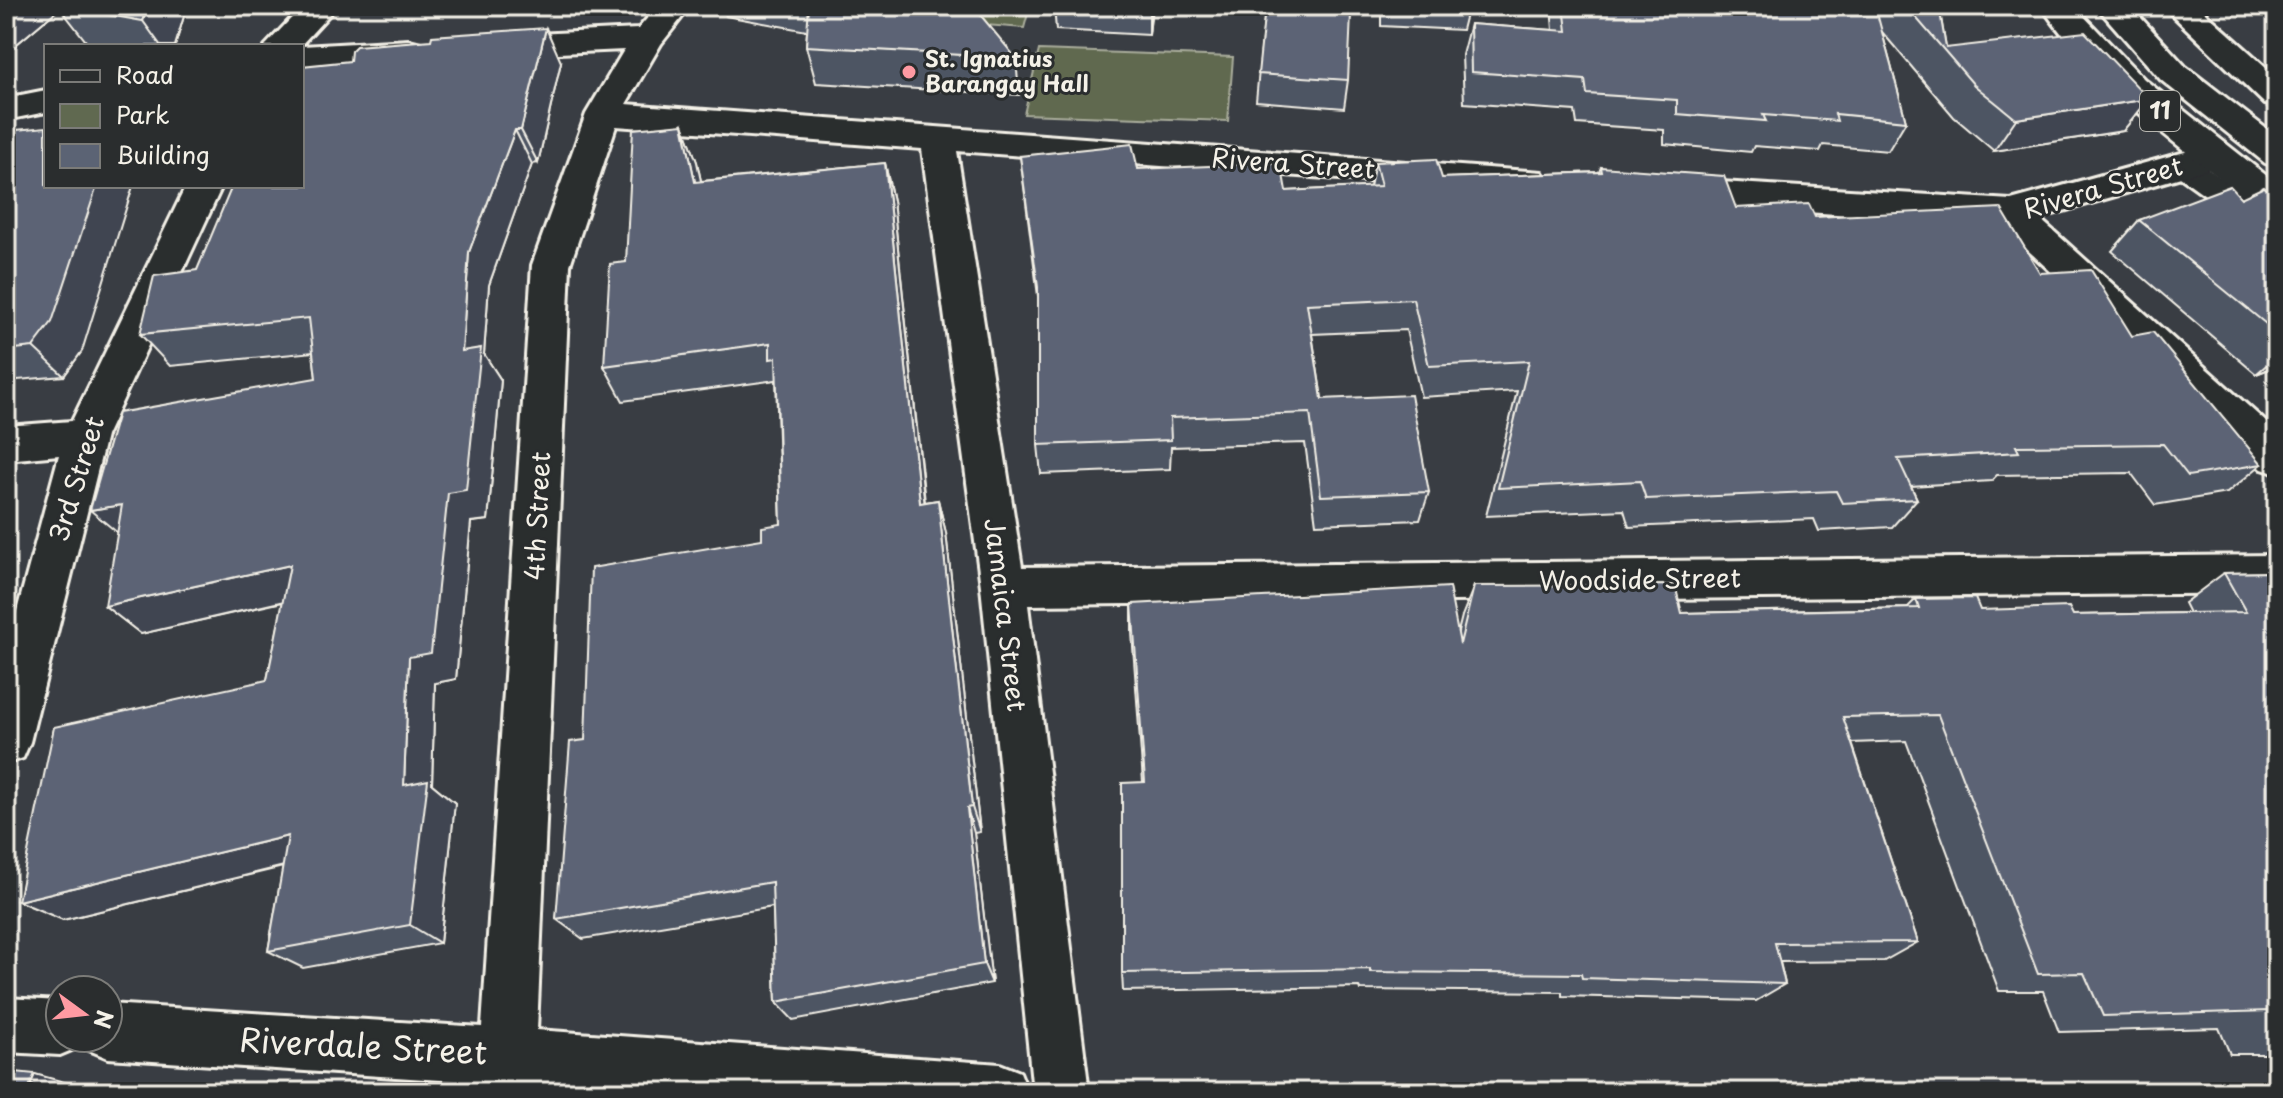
<svg xmlns="http://www.w3.org/2000/svg" width="2283" height="1098" font-family="'Playpen Sans',sans-serif">
	<style>
		.green { fill: #606950; stroke: #aaad9c; stroke-width: 2 }
		.lines { fill: none; stroke-linecap: round; stroke-linejoin: round }
		.service-casing { stroke: #f4f1e8; stroke-width: 6 }
		.minor-casing { stroke: #f4f1e8; stroke-width: 6 }
		.primary-casing { stroke: #f4f1e8; stroke-width: 6 }
		.service { fill: #2a2d2e; fill-rule: evenodd }
		.minor { fill: #2a2d2e; fill-rule: evenodd }
		.primary { fill: #2a2d2e; fill-rule: evenodd }
		.wall { fill: #4e5564; stroke: #f4f1e8; stroke-width: 2 }
		.shaded-wall { fill: #404551; stroke: #f4f1e8; stroke-width: 2 }
		.building { fill: #5b6374; stroke: #f4f1e8; stroke-width: 2 }
		.poi-dot { fill: #ff9aa2; stroke: #2a2d2e; stroke-width: 3 }
		.labels { text-anchor: middle; stroke-width: 6; stroke-linejoin: round; paint-order: stroke }
		.far-poi-label { font-size: 22px; font-weight: bold; fill: #f4f1e8; stroke: #2a2d2e; text-anchor: start }
		.shield { fill: #2a2d2e; stroke: #b7b6b0; stroke-width: 2 }
		.shield-label { font-size: 24px; font-weight: bold; fill: #f4f1e8 }
		.street-label { font-size: 26px; fill: #f4f1e8; stroke: #2a2d2e }
		.near-street-label { font-size: 32px; fill: #f4f1e8; stroke: #2a2d2e }
	</style>
	<rect width="100%" height="100%" fill="#393d43"/>
	<filter id="ink" filterUnits="userSpaceOnUse"><feTurbulence type="fractalNoise" baseFrequency=".0125" numOctaves="2"/><feDisplacementMap in="SourceGraphic" scale="16" xChannelSelector="R" yChannelSelector="G"/><feConvolveMatrix kernelMatrix="1 2 1 2 8 2 1 2 1" color-interpolation-filters="sRGB"/></filter>
	<g filter="url(#ink)">
		<g class="green">
			<polygon points="924,6 1030,6 1024,28 920,20"/>
			<polygon points="1039,50 1233,57 1228,121 1024,114"/>
		</g>
		<g class="lines">
			<g class="service-casing">
				<polygon id="service" points="2183,156 2193,158 2277,218 2277,242 2267,239 2173,172 2169,165 2173,158"/>
			</g>
			<g class="minor-casing">
				<g id="minor">
					<polygon points="303,6 337,6 300,46 265,46"/>
					<polygon points="658,6 691,6 661,44 626,104 1542,172 1547,181 1542,190 1529,193 957,151 1022,567 2277,555 2277,593 1028,605 1089,1092 1033,1092 981,586 922,149 616,126 570,265 537,1030 1000,1064 1020,1072 1028,1092 621,1092 108,1058 89,1050 84,1038 108,1038 108,1004 482,1027 532,265 586,114 624,50 494,56 482,53 478,46 482,39 494,36 638,29"/>
					<polygon points="409,40 421,43 425,50 421,57 302,66 302,46"/>
					<polygon points="46,90 46,112 6,120 6,98"/>
					<polygon points="2214,144 2226,148 2232,156 2226,164 2039,218 2277,432 2277,474 2262,469 2001,225 1673,203 1660,200 1655,191 1660,182 1673,179 2011,200"/>
					<polygon points="186,186 222,186 106,436 30,742 23,758 6,764 6,652 59,455 6,460 6,426 72,421"/>
					<polygon points="6,998 60,1001 60,1038 83,1038 79,1047 60,1055 6,1052"/>
				</g>
			</g>
			<g class="primary-casing">
				<g id="primary">
					<path d="M2041,6H2074L2144,79L2277,184V215L2264,211C2185,152 2098,89 2041,6Z"/>
					<polygon points="2096,6 2130,6 2185,66 2277,137 2277,167 2265,163 2161,80"/>
					<polygon points="2163,6 2198,6 2277,77 2277,107 2265,104"/>
				</g>
			</g>
			<use href="#service" class="service"/>
			<use href="#minor" class="minor"/>
			<use href="#primary" class="primary"/>
		</g>
		<g class="wall">
			<polygon points="6,6 187,6 175,46 96,46 89,45 60,8 6,53"/>
			<polygon points="722,6 900,6 1016,58 1019,95 816,83 806,46 807,31 726,16"/>
			<polygon points="1054,6 1152,6 1149,35 1056,30"/>
			<polygon points="1381,6 1468,6 1462,30 1381,26"/>
			<polygon points="1551,6 1939,6 1946,48 2123,131 1994,151 1954,117 1882,32 1906,121 1888,151 1823,145 1820,151 1754,146 1751,152 1664,144 1664,130 1577,124 1575,111 1464,103 1462,55 1470,24 1553,30"/>
			<polygon points="2267,6 2277,6 2277,13 2270,12"/>
			<polygon points="1265,8 1348,80 1344,108 1256,101"/>
			<polygon points="561,62 538,163 532,164 489,285 484,354 501,380 488,520 471,522 456,679 435,683 432,784 455,803 440,943 303,968 268,951 283,867 63,920 18,901 267,680 283,602 141,634 105,606 316,378 313,352 170,366 140,334 197,270"/>
			<polygon points="683,124 697,162 701,181 885,163 893,201 925,502 938,500 946,533 980,832 974,833 992,983 793,1020 776,1002 773,907 583,939 556,919 585,740 762,539 781,524 776,380 623,401 604,366 626,262"/>
			<polygon points="6,131 82,351 64,376 6,381"/>
			<polygon points="1020,156 1138,169 1286,191 1370,187 1375,162 1442,178 1599,172 1601,167 1736,208 1815,217 2040,273 2132,336 2262,464 2227,493 2155,505 2131,473 1997,475 1991,481 1911,486 1917,499 1892,527 1819,531 1814,519 1629,527 1624,510 1486,516 1517,391 1421,397 1406,330 1312,334 1322,399 1429,492 1420,520 1316,524 1305,443 1171,447 1170,469 1041,474 1038,445 1038,296"/>
			<polygon points="2277,196 2277,366 2256,374 2112,251 2139,220 2241,198"/>
			<polygon points="2277,572 2277,1054 2230,1054 2219,1028 2059,1032 2043,991 1999,991 1906,741 1852,743 1918,942 1884,961 1780,962 1785,984 1756,1001 1562,996 1562,992 1360,990 1359,987 1123,991 1122,973 1143,782 1132,633 1132,604 1458,632 1462,616 1474,586 1682,613 1907,608 1916,599 1980,610 2073,615 2189,613 2184,603 2224,573"/>
		</g>
		<g class="shaded-wall">
			<polygon points="6,6 63,6 59,6 60,8 6,53"/>
			<polygon points="148,6 187,6 175,46 161,46 143,21"/>
			<polygon points="1149,6 1152,6 1149,35"/>
			<polygon points="546,28 561,62 538,163 521,130"/>
			<polygon points="2149,99 2123,131 1994,151 2016,119"/>
			<polygon points="683,124 697,162 709,219 695,182"/>
			<polygon points="515,130 532,164 489,285 484,354 501,380 488,520 471,522 456,679 435,683 432,784 455,803 440,943 410,925 404,785 409,657 462,351 469,252"/>
			<polygon points="885,163 893,201 928,536 920,503"/>
			<polygon points="97,186 133,186 82,351 64,376 33,347"/>
			<polygon points="2277,356 2277,366 2256,374"/>
			<polygon points="6,461 15,469 6,499"/>
			<polygon points="938,500 946,533 980,832 972,807"/>
			<polygon points="122,505 125,539 90,510"/>
			<polygon points="290,565 319,593 141,634 105,606"/>
			<polygon points="967,808 974,833 992,983 984,964"/>
			<polygon points="288,836 321,857 63,920 18,901"/>
			<polygon points="35,1074 82,1087 80,1092 30,1085"/>
		</g>
		<g class="building">
			<polygon points="59,6 148,6 143,21"/>
			<polygon points="809,6 900,6 978,12 1016,58 806,46"/>
			<polygon points="1564,6 1875,6 1906,121 1835,114 1837,121 1763,115 1766,121 1677,114 1677,100 1587,94 1585,80 1471,72 1470,24 1567,31"/>
			<polygon points="1906,6 1939,6 1946,48 2085,32 2149,99 2016,119 1974,85"/>
			<polygon points="1265,8 1351,14 1348,80 1258,74"/>
			<polygon points="546,28 521,130 515,130 469,252 462,351 481,348 466,490 448,493 431,653 409,657 404,785 428,780 410,925 268,951 288,836 18,901 54,727 267,680 290,565 105,606 122,505 90,510 118,413 316,378 309,318 140,334 154,276 197,270 232,186 302,186 302,66 350,61 351,51 356,46 431,40 432,36"/>
			<polygon points="683,124 695,182 885,163 920,503 938,500 972,807 967,808 984,964 776,1002 772,882 556,919 570,742 585,740 591,568 762,539 762,527 781,524 776,358 770,359 770,343 604,366 610,264 626,262 633,129"/>
			<polygon points="46,127 46,186 97,186 52,322 33,347 6,350 6,131"/>
			<polygon points="1132,144 1138,169 1281,163 1286,191 1381,186 1375,162 1436,159 1442,178 1602,172 1601,167 1724,176 1736,208 1809,204 1815,217 2001,208 2040,273 2091,270 2132,336 2153,332 2262,464 2188,476 2163,444 2016,446 2019,452 1898,459 1917,499 1842,503 1836,491 1646,499 1640,481 1498,488 1529,361 1429,366 1413,299 1307,304 1322,399 1411,395 1429,492 1321,496 1310,413 1170,418 1171,440 1038,445 1038,287 1020,156"/>
			<polygon points="2230,186 2241,198 2264,187 2277,196 2277,333 2139,220"/>
			<polygon points="2277,572 2277,1028 2270,1011 2103,1016 2084,973 2038,974 1938,715 1843,717 1918,942 1775,943 1785,984 1582,978 1581,974 1370,972 1370,969 1122,973 1122,783 1145,782 1132,604 1449,587 1460,644 1474,586 1675,585 1682,613 1919,608 1916,599 1975,598 1980,610 2069,607 2073,615 2246,612 2224,573"/>
			<polygon points="6,1071 35,1074 30,1085 103,1092 6,1092"/>
		</g>
	</g>
	<circle class="poi-dot" cx="909" cy="72" r="8"/>
	<g class="labels">
		<g class="far-poi-label">
			<text x="925" y="67">St. Ignatius<tspan x="925" dy="25">Barangay Hall</tspan></text>
		</g>
		<rect class="shield" x="2140" y="91" width="40" height="40" rx="6"/>
		<g class="shield-label">
			<text x="2160" y="119">11</text>
		</g>
		<g class="street-label">
			<text transform="translate(1293 164) rotate(4)" y="9">Rivera Street</text>
			<text transform="translate(2103 188) rotate(-16)" y="9">Rivera Street</text>
			<text transform="translate(77 479) rotate(-73)" y="9">3rd Street</text>
			<text transform="translate(538 516) rotate(-87)" y="9">4th Street</text>
			<text transform="translate(1640 580) rotate(-1)" y="9">Woodside Street</text>
			<text transform="translate(1005 615) rotate(83)" y="9">Jamaica Street</text>
		</g>
		<g class="near-street-label">
			<text transform="translate(363 1047) rotate(3)" y="11">Riverdale Street</text>
		</g>
	</g>
	<rect width="2283" height="1098" fill="none" stroke="#2a2d2e" stroke-width="32"/>
	<rect x="16" y="16" width="2251" height="1066" fill="none" stroke="#f4f1e8" stroke-width="3" filter="url(#ink)"/>
	<rect x="44" y="44" width="260" height="144" fill="#2a2d2e" stroke="#7b7b78" stroke-width="2"/>
	<rect x="60" y="70" width="40" height="12" fill="#2a2d2e" stroke="#7b7b78" stroke-width="2"/>
	<text x="116" y="84" font-size="24" fill="#f4f1e8">Road</text>
	<rect x="60" y="104" width="40" height="24" fill="#606950" stroke="#7b7b78" stroke-width="2"/>
	<text x="116" y="124" font-size="24" fill="#f4f1e8">Park</text>
	<rect x="60" y="144" width="40" height="24" fill="#5b6374" stroke="#7b7b78" stroke-width="2"/>
	<text x="116" y="164" font-size="24" fill="#f4f1e8">Building</text>
	<g transform="translate(84 1014) rotate(105)"><circle r="38" fill="#2a2d2e" stroke="#7b7b78" stroke-width="2"/>
	<path d="M0-6L14 30L0 20L-14 30Z" fill="#ff9aa2"/>
	<text y="-12" font-size="22" font-weight="bold" text-anchor="middle" fill="#f4f1e8">N</text>
	</g>
</svg>
